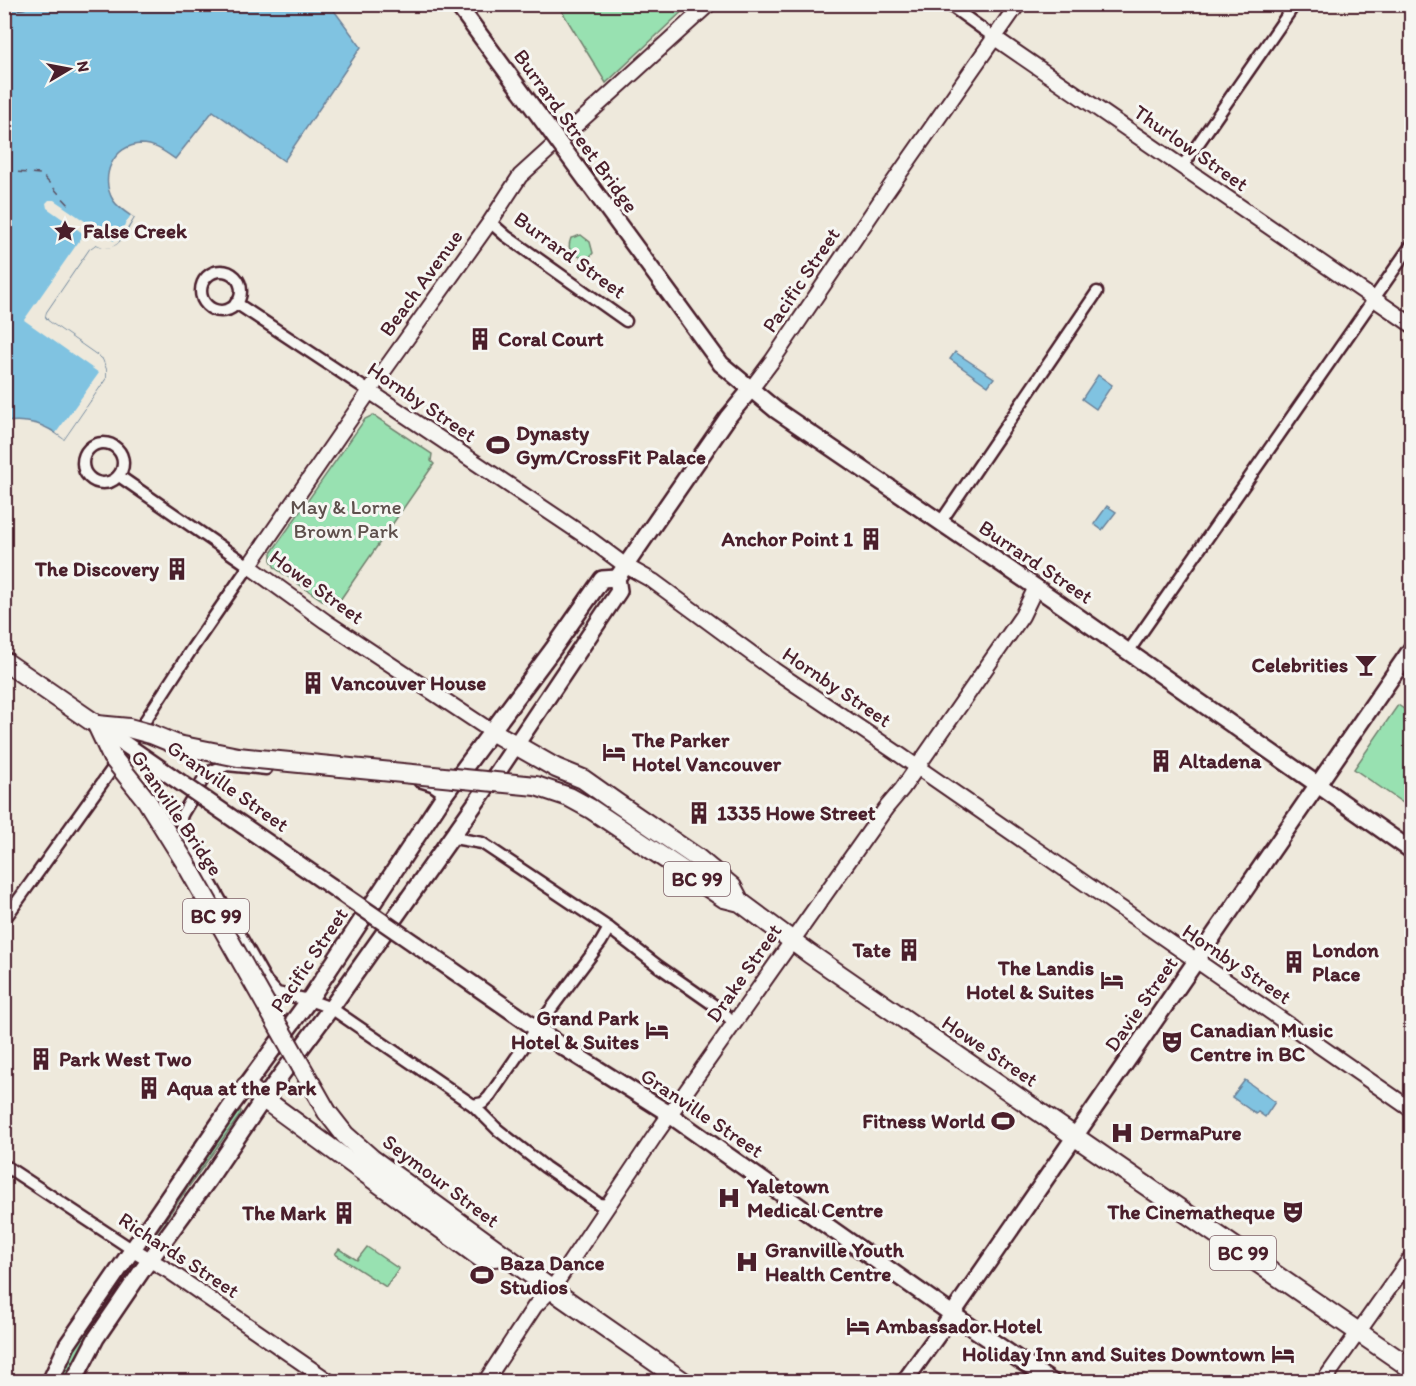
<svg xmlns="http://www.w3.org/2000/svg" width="1416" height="1386" font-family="Itim,sans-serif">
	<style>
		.green { fill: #98e1b1; stroke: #71806e; stroke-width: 1.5 }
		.water { fill: #80c3e1; stroke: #6a8198; stroke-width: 1.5 }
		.pier { fill: #eee9dc }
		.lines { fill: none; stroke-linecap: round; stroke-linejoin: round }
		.ferry { stroke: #5a5062; stroke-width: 1.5; stroke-dasharray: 8 6; stroke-linecap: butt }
		.minor-casing { stroke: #4a1f2b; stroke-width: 15 }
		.tertiary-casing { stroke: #4a1f2b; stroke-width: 18 }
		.secondary-casing { stroke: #4a1f2b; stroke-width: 20 }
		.trunk-casing { stroke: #4a1f2b; stroke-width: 22 }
		.minor { stroke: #f6f6f2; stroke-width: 10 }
		.tertiary { stroke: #f6f6f2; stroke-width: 14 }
		.secondary { stroke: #f6f6f2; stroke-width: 15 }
		.trunk { stroke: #f6f6f2; stroke-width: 18 }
		.secondary-bridge-casing { stroke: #4a1f2b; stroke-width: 20; stroke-linecap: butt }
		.trunk-bridge-casing { stroke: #4a1f2b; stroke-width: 22; stroke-linecap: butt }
		.secondary-bridge { stroke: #f6f6f2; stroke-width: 15 }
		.trunk-bridge { stroke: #f6f6f2; stroke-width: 18 }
		.labels { text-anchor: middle; stroke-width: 6; stroke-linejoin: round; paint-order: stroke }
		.shield { fill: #f6f6f2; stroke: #7e6067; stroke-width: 1.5 }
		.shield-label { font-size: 20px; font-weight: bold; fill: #4a1f2b }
		.street-label { font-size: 21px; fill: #4a1f2b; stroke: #f6f6f2 }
		.poi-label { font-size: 21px; font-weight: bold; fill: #4a1f2b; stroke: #f6f6f2; text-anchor: start }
		.park-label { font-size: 21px; fill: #5e504c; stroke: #f6f6f2 }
	</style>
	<rect width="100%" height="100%" fill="#eee9dc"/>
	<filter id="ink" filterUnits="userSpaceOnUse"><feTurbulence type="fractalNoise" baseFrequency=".0167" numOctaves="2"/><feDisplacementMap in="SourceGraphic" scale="12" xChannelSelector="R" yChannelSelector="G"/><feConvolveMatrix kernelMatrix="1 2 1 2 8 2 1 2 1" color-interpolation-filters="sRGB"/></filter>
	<g filter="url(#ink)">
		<g class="green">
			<polygon points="558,5 689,5 606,83"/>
			<path d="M581,235L590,242L593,253L588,259C575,256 565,253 571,238Z"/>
			<polygon points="373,415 432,454 431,461 434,464 340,600 335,598 331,604 328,604 275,568 271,560 271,553 365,419"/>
			<polygon points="1398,705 1410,713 1412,711 1411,790 1403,803 1354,769"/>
			<polygon points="237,1109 241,1111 240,1115 157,1231 154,1232"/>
			<polygon points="367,1247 399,1269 386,1287 335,1254 339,1249 357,1260"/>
			<polygon points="121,1279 124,1280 124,1283 93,1330 64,1381 56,1382 69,1351"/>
		</g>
		<g class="water">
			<path d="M5,5H330L361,47L284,161L213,111L175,159C165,152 155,144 141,144C113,145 99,177 113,200C118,208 127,213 134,218C124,234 119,254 96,244L89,249L46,312L45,316L48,321L102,359L106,369V378L64,439C45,424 29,419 5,422Z"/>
			<polygon points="955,352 994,378 988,386 950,359"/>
			<polygon points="1098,375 1112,385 1096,409 1082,399"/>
			<polygon points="1107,506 1116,512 1102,530 1094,524"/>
			<polygon points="1245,1080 1275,1102 1265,1117 1258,1112 1256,1114 1232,1097"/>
		</g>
		<polygon class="pier" points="49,200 54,200 114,241 131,215 134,218 118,243 112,247 105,248 96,244 89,249 46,312 45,317 48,321 102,359 106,369 106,378 64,439 56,433 99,373 24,320 84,234 47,208 46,203"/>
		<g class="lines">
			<g class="ferry">
				<polyline points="4,12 50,4"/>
				<polyline points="4,171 41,174 69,205"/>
			</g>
			<g class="minor-casing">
				<g id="minor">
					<polyline points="948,4 995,38"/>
					<polyline points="1182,167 1295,4"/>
					<polyline points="490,222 506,236 626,321"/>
					<circle cx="221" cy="291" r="20"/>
					<polyline points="236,303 369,391"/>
					<circle cx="103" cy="463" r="20"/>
					<polyline points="940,523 1097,292"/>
					<polyline points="1128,652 1412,244"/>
					<polyline points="266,769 227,765 207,773 183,813 181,817 182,832 266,981 277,993 309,1000 331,1008 473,1105 498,1130 545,1167 599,1204 608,1205"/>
					<polyline points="419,781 432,785 445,794"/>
					<polyline points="449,840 454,838 482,843 609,928 658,966 721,1010 734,1023"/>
					<polyline points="4,920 130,744 191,650 249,566 119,476"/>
					<polyline points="473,1105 483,1103 489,1097 536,1029 601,942 609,928"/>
					<polyline points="4,1165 133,1250"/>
				</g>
			</g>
			<g class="tertiary-casing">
				<g id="tertiary">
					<polyline points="995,38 1412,325"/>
					<polyline points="751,389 772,361 883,197 1018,4"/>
					<polyline points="369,391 591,540 626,566 653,581 774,670 897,753 1412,1110"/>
					<polyline points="491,731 325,621 249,566 378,379 490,222 520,176 709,4"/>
					<polyline points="133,1250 169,1271 330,1382"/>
					<polyline points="485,1382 535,1306 552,1289 656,1134 886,808 902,789 1022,616 1036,587"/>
					<polyline points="1323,1382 1412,1256"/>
				</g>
			</g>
			<g class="secondary-casing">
				<g id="secondary">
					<polyline points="661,282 721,364 776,410 1053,599 1412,851"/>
					<polyline points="415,944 563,1047 663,1110 952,1314 1052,1382"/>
					<polyline points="50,1382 67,1345 231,1106 309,1000 445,794 553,649 602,579 617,578"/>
					<polyline points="73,1382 96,1338 141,1272 209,1179 264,1098 331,1008 499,770 619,591 617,578 728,417 751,389"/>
					<polyline points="904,1382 942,1329 1412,648"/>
				</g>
			</g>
			<g class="trunk-casing">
				<g id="trunk">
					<polyline points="4,661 97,725"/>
					<polyline points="491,731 556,768 583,779 617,803 696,857 732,887 740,902"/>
					<polyline points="536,786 569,797 591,809 724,898 740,902 810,954 1412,1369"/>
					<polyline points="246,1086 481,1258 505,1256"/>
					<polyline points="327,1112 345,1135 372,1159 562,1297 684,1382"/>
				</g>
			</g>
			<use href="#minor" class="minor"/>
			<use href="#tertiary" class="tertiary"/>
			<use href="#secondary" class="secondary"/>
			<use href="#trunk" class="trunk"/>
			<g class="secondary-bridge-casing">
				<g id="secondary-bridge">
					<polyline points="457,4 661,282"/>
					<polyline points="97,725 415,944"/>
				</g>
			</g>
			<g class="trunk-bridge-casing">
				<g id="trunk-bridge">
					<polyline points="97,725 112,757 147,801 185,862 327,1112"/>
					<polyline points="97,725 129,728 151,734 178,745 238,757 536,786"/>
				</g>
			</g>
			<use href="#secondary-bridge" class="secondary-bridge"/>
			<use href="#trunk-bridge" class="trunk-bridge"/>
		</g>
	</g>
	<defs>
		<g id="sight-bare" transform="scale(1.8)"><path d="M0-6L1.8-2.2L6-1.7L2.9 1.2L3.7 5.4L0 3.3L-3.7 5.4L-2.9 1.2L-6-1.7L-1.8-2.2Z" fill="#4a1f2b" stroke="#f6f6f2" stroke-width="2.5" paint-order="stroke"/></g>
		<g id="building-bare" transform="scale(1.8)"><path d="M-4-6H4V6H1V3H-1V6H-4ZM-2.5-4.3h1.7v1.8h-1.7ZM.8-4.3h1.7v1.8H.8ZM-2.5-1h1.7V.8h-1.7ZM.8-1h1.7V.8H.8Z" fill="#4a1f2b" stroke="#f6f6f2" stroke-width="2.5" paint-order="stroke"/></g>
		<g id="stadium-bare" transform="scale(1.8)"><path d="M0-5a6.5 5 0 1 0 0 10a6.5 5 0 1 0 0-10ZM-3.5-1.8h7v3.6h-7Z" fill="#4a1f2b" stroke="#f6f6f2" stroke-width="2.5" paint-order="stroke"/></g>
		<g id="bar-bare" transform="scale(1.8)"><path d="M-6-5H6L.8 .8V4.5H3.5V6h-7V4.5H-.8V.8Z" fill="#4a1f2b" stroke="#f6f6f2" stroke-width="2.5" paint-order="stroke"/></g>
		<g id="hotel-bare" transform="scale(1.8)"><path d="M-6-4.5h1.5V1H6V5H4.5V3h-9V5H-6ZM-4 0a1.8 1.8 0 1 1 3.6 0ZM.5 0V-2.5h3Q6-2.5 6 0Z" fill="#4a1f2b" stroke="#f6f6f2" stroke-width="2.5" paint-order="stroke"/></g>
		<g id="theatre-bare" transform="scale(1.8)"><path d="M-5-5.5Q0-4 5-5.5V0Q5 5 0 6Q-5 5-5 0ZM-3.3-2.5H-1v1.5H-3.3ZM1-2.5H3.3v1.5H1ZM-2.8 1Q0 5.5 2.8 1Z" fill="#4a1f2b" stroke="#f6f6f2" stroke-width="2.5" paint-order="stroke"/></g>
		<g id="hospital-bare" transform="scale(1.8)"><path d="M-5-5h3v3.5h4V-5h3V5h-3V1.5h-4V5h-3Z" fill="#4a1f2b" stroke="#f6f6f2" stroke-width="2.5" paint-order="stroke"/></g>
	</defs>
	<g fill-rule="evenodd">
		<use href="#sight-bare" x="65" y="231"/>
		<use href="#building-bare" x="480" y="339"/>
		<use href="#stadium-bare" x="498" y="445"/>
		<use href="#building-bare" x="871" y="539"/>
		<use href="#building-bare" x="177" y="569"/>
		<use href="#bar-bare" x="1366" y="665"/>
		<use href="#building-bare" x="313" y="683"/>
		<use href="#hotel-bare" x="614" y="752"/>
		<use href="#building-bare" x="1161" y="761"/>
		<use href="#building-bare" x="699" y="813"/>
		<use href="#building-bare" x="909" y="950"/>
		<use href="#building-bare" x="1294" y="962"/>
		<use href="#hotel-bare" x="1112" y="980"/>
		<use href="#hotel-bare" x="657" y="1030"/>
		<use href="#theatre-bare" x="1172" y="1042"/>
		<use href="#building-bare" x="41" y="1059"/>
		<use href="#building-bare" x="149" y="1088"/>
		<use href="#stadium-bare" x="1003" y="1121"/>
		<use href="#hospital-bare" x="1122" y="1133"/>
		<use href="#hospital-bare" x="729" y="1198"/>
		<use href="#theatre-bare" x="1293" y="1212"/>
		<use href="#building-bare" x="344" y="1213"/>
		<use href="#hospital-bare" x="747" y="1262"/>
		<use href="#stadium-bare" x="482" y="1275"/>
		<use href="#hotel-bare" x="858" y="1326"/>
		<use href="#hotel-bare" x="1283" y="1354"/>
	</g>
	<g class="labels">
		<g class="shield">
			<rect x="664" y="862" width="66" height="34" rx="4.5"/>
			<rect x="183" y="899" width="66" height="34" rx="4.5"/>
			<rect x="1210" y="1236" width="66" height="34" rx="4.5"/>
		</g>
		<g class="shield-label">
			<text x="697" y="886">BC 99</text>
			<text x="216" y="923">BC 99</text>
			<text x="1243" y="1260">BC 99</text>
		</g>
		<g class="street-label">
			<text transform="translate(576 131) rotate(54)" y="7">Burrard Street Bridge</text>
			<text transform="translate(1191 148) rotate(35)" y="7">Thurlow Street</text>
			<text transform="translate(570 255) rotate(36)" y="7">Burrard Street</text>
			<text transform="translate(801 280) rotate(-56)" y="7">Pacific Street</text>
			<text transform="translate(421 283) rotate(-54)" y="7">Beach Avenue</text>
			<text transform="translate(422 402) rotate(34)" y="7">Hornby Street</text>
			<text transform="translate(1036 562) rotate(34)" y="7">Burrard Street</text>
			<text transform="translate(317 587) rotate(36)" y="7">Howe Street</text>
			<text transform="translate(837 687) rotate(34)" y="7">Hornby Street</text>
			<text transform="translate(228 786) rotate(35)" y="7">Granville Street</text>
			<text transform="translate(177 813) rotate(56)" y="7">Granville Bridge</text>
			<text transform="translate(309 960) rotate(-56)" y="7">Pacific Street</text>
			<text transform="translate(1237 964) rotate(34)" y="7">Hornby Street</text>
			<text transform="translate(744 973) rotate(-55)" y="7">Drake Street</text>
			<text transform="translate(1141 1004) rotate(-55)" y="7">Davie Street</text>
			<text transform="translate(990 1051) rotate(34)" y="7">Howe Street</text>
			<text transform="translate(702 1113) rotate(34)" y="7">Granville Street</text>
			<text transform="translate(441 1181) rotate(37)" y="7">Seymour Street</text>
			<text transform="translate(179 1255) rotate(33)" y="7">Richards Street</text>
		</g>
		<g class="poi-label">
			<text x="83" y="238">False Creek</text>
			<text x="498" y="346">Coral Court</text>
			<text x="516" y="440">Dynasty<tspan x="516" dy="24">Gym/CrossFit Palace</tspan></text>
			<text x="853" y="546" text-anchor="end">Anchor Point 1</text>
			<text x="159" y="576" text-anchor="end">The Discovery</text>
			<text x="1348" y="672" text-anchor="end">Celebrities</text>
			<text x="331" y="690">Vancouver House</text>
			<text x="632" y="747">The Parker<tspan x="632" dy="24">Hotel Vancouver</tspan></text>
			<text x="1179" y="768">Altadena</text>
			<text x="717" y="820">1335 Howe Street</text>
			<text x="891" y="957" text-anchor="end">Tate</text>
			<text x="1312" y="957">London<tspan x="1312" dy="24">Place</tspan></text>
			<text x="1094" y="975" text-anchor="end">The Landis<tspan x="1094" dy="24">Hotel &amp; Suites</tspan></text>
			<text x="639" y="1025" text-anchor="end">Grand Park<tspan x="639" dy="24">Hotel &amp; Suites</tspan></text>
			<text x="1190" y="1037">Canadian Music<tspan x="1190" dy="24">Centre in BC</tspan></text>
			<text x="59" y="1066">Park West Two</text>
			<text x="167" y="1095">Aqua at the Park</text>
			<text x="985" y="1128" text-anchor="end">Fitness World</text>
			<text x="1140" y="1140">DermaPure</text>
			<text x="747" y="1193">Yaletown<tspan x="747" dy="24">Medical Centre</tspan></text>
			<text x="1275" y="1219" text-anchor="end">The Cinematheque</text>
			<text x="326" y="1220" text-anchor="end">The Mark</text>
			<text x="765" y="1257">Granville Youth<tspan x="765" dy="24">Health Centre</tspan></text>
			<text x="500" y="1270">Baza Dance<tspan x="500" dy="24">Studios</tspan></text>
			<text x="876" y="1333">Ambassador Hotel</text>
			<text x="1265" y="1361" text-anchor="end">Holiday Inn and Suites Downtown</text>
		</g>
		<g class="park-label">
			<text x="346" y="514">May &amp; Lorne<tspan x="346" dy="24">Brown Park</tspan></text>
		</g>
	</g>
	<rect width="1416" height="1386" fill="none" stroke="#f6f6f2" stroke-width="24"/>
	<rect x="12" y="12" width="1392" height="1362" fill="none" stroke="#4a1f2b" stroke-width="2" filter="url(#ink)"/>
	<g transform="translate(69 69) rotate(80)" stroke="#f6f6f2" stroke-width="4.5" paint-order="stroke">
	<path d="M0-4.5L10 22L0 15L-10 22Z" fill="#4a1f2b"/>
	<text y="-9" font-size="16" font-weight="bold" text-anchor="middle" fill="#4a1f2b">N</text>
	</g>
</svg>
